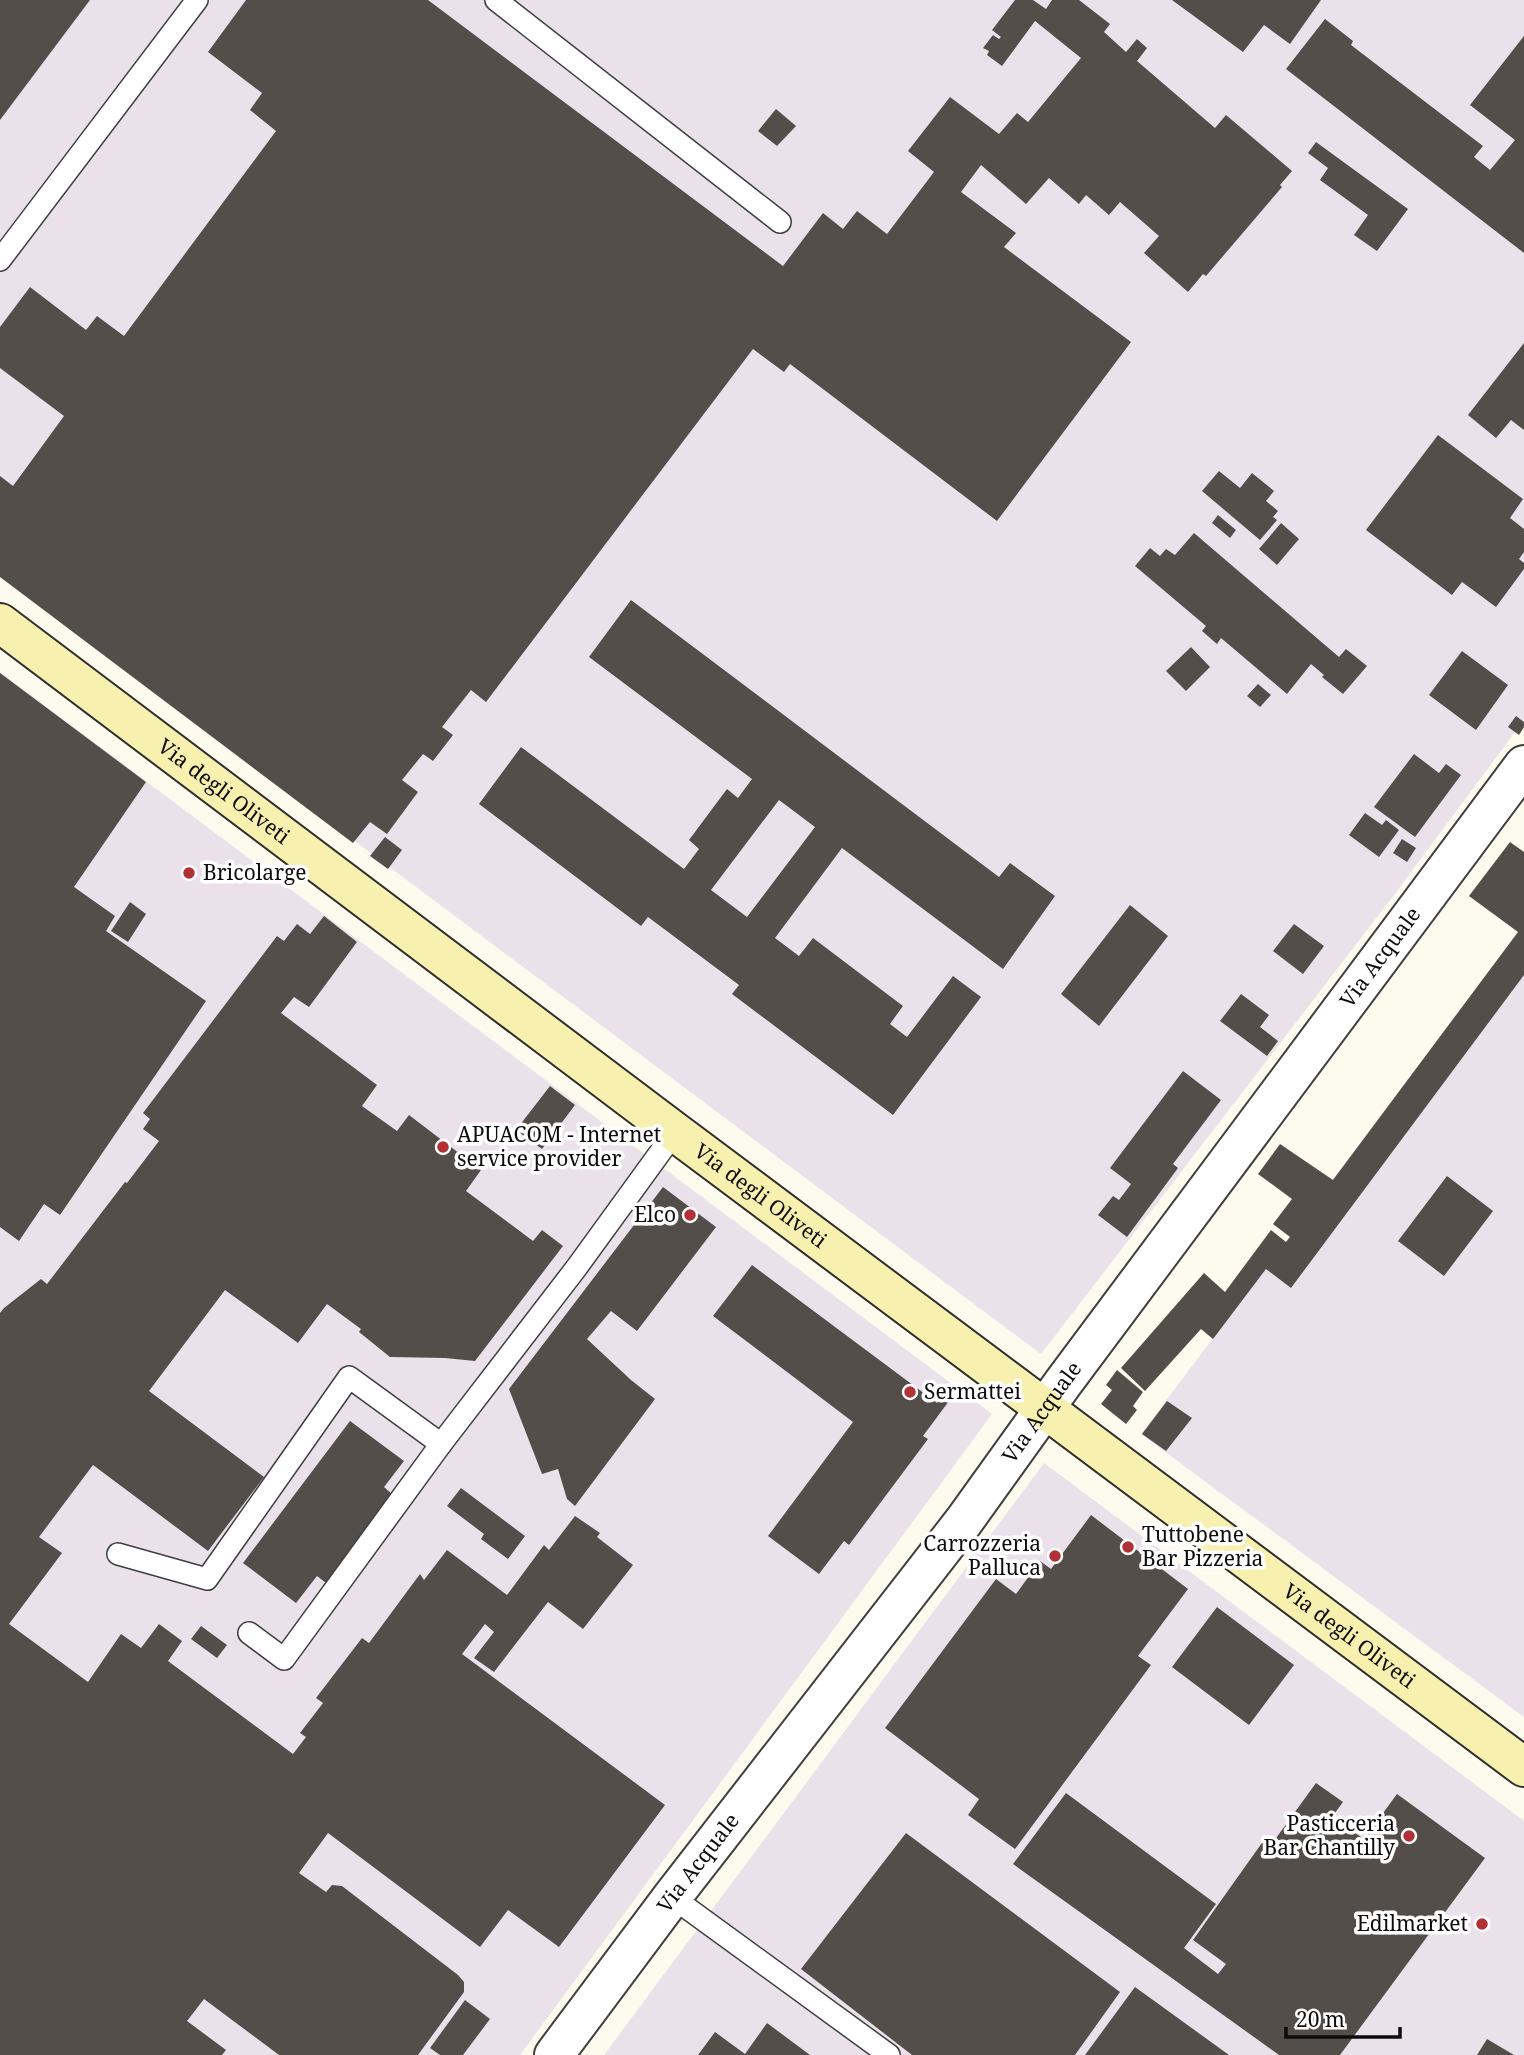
<svg xmlns="http://www.w3.org/2000/svg" width="1524" height="2055" font-family="'Noto Serif',serif">
	<style>
		.industrial { fill: #eae1eb }
		.building { fill: #544e4a; fill-rule: evenodd }
		.lines { fill: none; stroke-linecap: round; stroke-linejoin: round }
		.service-casing { stroke: #3f3f3f; stroke-width: 24 }
		.minor-casing { stroke: #3f3f3f; stroke-width: 42 }
		.secondary-casing { stroke: #2e2e2e; stroke-width: 42 }
		.service { stroke: #fff; stroke-width: 21 }
		.minor { stroke: #fff; stroke-width: 38 }
		.secondary { stroke: #f8f0ae; stroke-width: 38 }
		.poi-dot { fill: #b03136; stroke: #fff; stroke-width: 2.5 }
		.labels { text-anchor: middle; stroke-width: 7; stroke-linejoin: round; paint-order: stroke }
		.street-label { font-size: 21px; fill: #0c0c0c; stroke: #fff }
		.poi-label { font-size: 21px; fill: #0c0c0c; stroke: #fff; text-anchor: start }
	</style>
	<rect width="100%" height="100%" fill="#fdfaee"/>
	<g class="industrial">
		<polygon points="0,0 1524,0 1524,720 1394,895 1041,1354 0,576"/>
		<polygon points="0,672 992,1414 520,2055 156,2055 0,1944"/>
		<polygon points="1524,925 1524,1717 1141,1434"/>
		<polygon points="1044,1463 1524,1821 1524,2055 604,2055"/>
	</g>
	<g class="building">
		<polygon points="0,0 90,0 0,120"/>
		<polygon points="246,0 428,0 783,266 823,213 843,229 857,211 887,234 934,172 908,151 950,97 999,134 1017,113 1028,122 1081,58 1035,21 1002,66 987,55 989,51 983,48 993,35 999,39 1001,37 992,30 1015,0 1033,0 1046,9 1052,0 1079,0 1110,24 1104,32 1126,52 1137,39 1147,48 1137,61 1215,128 1226,115 1292,171 1280,185 1282,187 1206,276 1203,274 1188,292 1144,253 1159,236 1120,202 1109,215 1086,195 1079,204 1049,178 1026,204 981,165 961,192 1016,233 1004,247 1131,342 997,521 790,364 784,372 753,349 486,702 471,690 442,727 453,735 433,761 423,754 402,780 418,792 387,834 370,822 353,843 0,577 0,476 13,486 64,416 0,368 0,327 30,287 86,330 97,316 124,336 276,131 250,110 262,93 208,52"/>
		<polygon points="1172,0 1321,0 1290,44 1264,25 1243,52"/>
		<polygon points="1325,19 1353,41 1351,45 1483,146 1474,157 1490,170 1515,140 1470,105 1524,36 1524,253 1286,69"/>
		<polygon points="776,109 796,126 777,146 758,131"/>
		<polygon points="1316,142 1408,209 1377,251 1354,235 1368,215 1320,180 1328,168 1308,153"/>
		<polygon points="1524,343 1524,430 1511,420 1496,438 1468,415"/>
		<polygon points="1438,435 1523,499 1510,518 1524,529 1524,552 1519,559 1524,563 1524,569 1496,607 1462,582 1452,595 1366,530"/>
		<polygon points="1219,471 1240,488 1252,473 1274,491 1266,501 1278,511 1273,517 1277,520 1260,540 1202,491"/>
		<polygon points="1218,515 1236,530 1230,538 1212,523"/>
		<polygon points="1281,523 1299,539 1277,565 1259,549"/>
		<polygon points="1194,533 1339,657 1346,649 1367,666 1343,694 1322,677 1324,675 1311,664 1287,694 1221,638 1217,644 1202,631 1206,626 1135,566 1150,548 1160,556 1166,549 1175,555"/>
		<path d="M631,600L999,877L1010,863L1055,896L1003,969L842,848L775,938L799,956L813,938L903,1006L890,1024L907,1037L953,976L981,997L893,1115L732,994L739,985L648,917L641,926L479,804L521,747L684,869L699,849L689,840L727,789L738,798L752,779L589,657ZM779,800L815,827L747,917L711,890Z"/>
		<polygon points="1191,647 1210,667 1186,691 1166,671"/>
		<polygon points="1462,651 1508,685 1476,730 1429,695"/>
		<polygon points="0,673 146,782 74,887 115,916 106,931 206,1001 60,1215 44,1204 19,1241 0,1227"/>
		<polygon points="1258,684 1271,695 1260,707 1247,696"/>
		<polygon points="1516,716 1524,722 1524,727 1519,735 1508,727"/>
		<polygon points="1414,754 1439,773 1446,764 1461,775 1415,837 1374,807"/>
		<polygon points="1365,813 1382,825 1386,820 1399,830 1379,857 1349,835"/>
		<polygon points="385,837 402,850 388,869 370,856"/>
		<polygon points="1402,839 1416,848 1407,862 1393,853"/>
		<polygon points="1510,842 1524,852 1524,975 1291,1288 1266,1269 1213,1339 1201,1329 1145,1391 1121,1368 1204,1273 1225,1292 1271,1230 1286,1242 1290,1237 1273,1224 1292,1199 1258,1174 1280,1144 1333,1180 1518,932 1469,896"/>
		<polygon points="130,902 146,914 128,942 111,931"/>
		<polygon points="1130,905 1168,936 1099,1026 1061,994"/>
		<polygon points="324,916 357,942 309,1007 294,997 281,1013 377,1085 362,1106 397,1131 409,1115 481,1170 466,1191 533,1241 542,1230 563,1246 475,1361 445,1358 390,1357 359,1332 361,1329 327,1304 298,1343 225,1290 149,1391 264,1477 208,1551 93,1465 39,1537 62,1553 9,1624 88,1682 121,1634 141,1648 159,1624 182,1641 168,1661 293,1754 306,1737 300,1733 323,1703 316,1698 362,1638 369,1643 420,1574 424,1580 447,1550 507,1595 544,1545 549,1550 575,1516 600,1533 597,1537 633,1565 583,1629 548,1602 494,1672 474,1658 494,1632 485,1624 462,1654 665,1805 559,1947 508,1910 480,1947 328,1833 299,1873 326,1892 332,1885 342,1886 458,1975 464,1982 464,1992 418,2055 279,2055 204,1999 187,2021 226,2050 222,2055 0,2055 0,1313 4,1308 41,1279 47,1284 125,1182 127,1183 159,1141 143,1129 150,1119 143,1113 277,936 284,941 297,924 310,934"/>
		<polygon points="1294,924 1324,946 1303,974 1273,951"/>
		<polygon points="1241,994 1269,1015 1260,1027 1278,1041 1267,1056 1220,1021"/>
		<polygon points="1183,1071 1221,1100 1173,1164 1178,1168 1127,1237 1098,1215 1113,1196 1119,1200 1131,1184 1110,1168"/>
		<polygon points="550,1086 575,1105 542,1149 516,1130"/>
		<polygon points="1447,1176 1493,1211 1444,1276 1398,1241"/>
		<polygon points="663,1187 716,1227 637,1331 611,1311 587,1339 631,1380 655,1399 575,1506 567,1499 558,1469 542,1474 509,1389"/>
		<polygon points="752,1265 937,1403 942,1395 949,1401 923,1436 928,1439 849,1545 844,1541 819,1574 768,1536 853,1422 713,1316"/>
		<polygon points="1117,1370 1143,1392 1133,1406 1137,1410 1126,1424 1101,1404 1112,1390 1106,1385"/>
		<polygon points="1167,1401 1192,1418 1166,1451 1142,1434"/>
		<polygon points="350,1421 404,1461 384,1487 393,1495 326,1583 317,1576 296,1603 243,1563"/>
		<polygon points="461,1488 525,1536 508,1559 481,1539 484,1534 447,1506"/>
		<polygon points="1091,1515 1188,1589 1138,1656 1151,1665 1015,1849 968,1815 979,1799 885,1728 996,1579 1016,1594 1040,1561 1051,1569"/>
		<polygon points="1217,1607 1294,1665 1249,1725 1172,1667"/>
		<polygon points="201,1626 227,1645 217,1658 191,1639"/>
		<polygon points="1316,1783 1343,1802 1332,1817 1364,1839 1397,1794 1485,1858 1340,2055 1279,2055 1013,1864 1066,1793 1216,1904 1184,1948 1218,1974 1226,1964 1193,1940 1264,1840 1271,1845"/>
		<polygon points="906,1833 1120,1992 1075,2055 912,2055 801,1969"/>
		<polygon points="1135,1987 1229,2055 1085,2055"/>
		<polygon points="465,2000 490,2019 463,2055 440,2055 430,2048"/>
		<polygon points="767,2023 810,2055 698,2055 715,2032 745,2054"/>
		<polygon points="1487,2039 1514,2055 1477,2055"/>
	</g>
	<g class="lines">
		<g class="service-casing">
			<g id="service">
				<polyline points="496,0 780,222"/>
				<polyline points="0,260 197,0"/>
				<polyline points="118,1554 207,1579 349,1377 441,1444 577,1267 675,1132"/>
				<polyline points="249,1633 284,1659 441,1444"/>
				<polyline points="672,1897 889,2055"/>
			</g>
		</g>
		<g class="minor-casing">
			<g id="minor">
				<path id="s1" d="M554,2055L672,1897L964,1521L1063,1383L1524,765"/>
			</g>
		</g>
		<g class="secondary-casing">
			<g id="secondary">
				<path id="s2" d="M0,623L675,1132L1524,1767"/>
			</g>
		</g>
		<use href="#service" class="service"/>
		<use href="#minor" class="minor"/>
		<use href="#secondary" class="secondary"/>
	</g>
	<g class="poi-dot">
		<circle cx="189" cy="873" r="7"/>
		<circle cx="443" cy="1147" r="7"/>
		<circle cx="690" cy="1215" r="7"/>
		<circle cx="910" cy="1392" r="7"/>
		<circle cx="1128" cy="1547" r="7"/>
		<circle cx="1055" cy="1556" r="7"/>
		<circle cx="1409" cy="1836" r="7"/>
		<circle cx="1482" cy="1924" r="7"/>
	</g>
	<g class="labels">
		<g class="street-label">
			<text dy="7" stroke="none"><textPath href="#s2" startOffset="280">Via degli Oliveti</textPath></text>
			<text dy="7" stroke="none"><textPath href="#s1" startOffset="1374">Via Acquale</textPath></text>
			<text dy="7" stroke="none"><textPath href="#s2" startOffset="952">Via degli Oliveti</textPath></text>
			<text dy="7" stroke="none"><textPath href="#s1" startOffset="807">Via Acquale</textPath></text>
			<text dy="7" stroke="none"><textPath href="#s2" startOffset="1687">Via degli Oliveti</textPath></text>
			<text dy="7" stroke="none"><textPath href="#s1" startOffset="240">Via Acquale</textPath></text>
		</g>
		<g class="poi-label">
			<text x="203" y="880">Bricolarge</text>
			<text x="457" y="1142">APUACOM - Internet<tspan x="457" dy="24">service provider</tspan></text>
			<text x="676" y="1222" text-anchor="end">Elco</text>
			<text x="924" y="1399">Sermattei</text>
			<text x="1142" y="1542">Tuttobene<tspan x="1142" dy="24">Bar Pizzeria</tspan></text>
			<text x="1041" y="1551" text-anchor="end">Carrozzeria<tspan x="1041" dy="24">Palluca</tspan></text>
			<text x="1395" y="1831" text-anchor="end">Pasticceria<tspan x="1395" dy="24">Bar Chantilly</tspan></text>
			<text x="1468" y="1931" text-anchor="end">Edilmarket</text>
		</g>
	</g>
	<path d="M1286 2027v10h114v-10" fill="none" stroke="#0c0c0c" stroke-width="3.5"/>
	<text x="1296" y="2027" font-size="21" fill="#0c0c0c" stroke="#ffffff" stroke-width="5" paint-order="stroke">20 m</text>
</svg>
